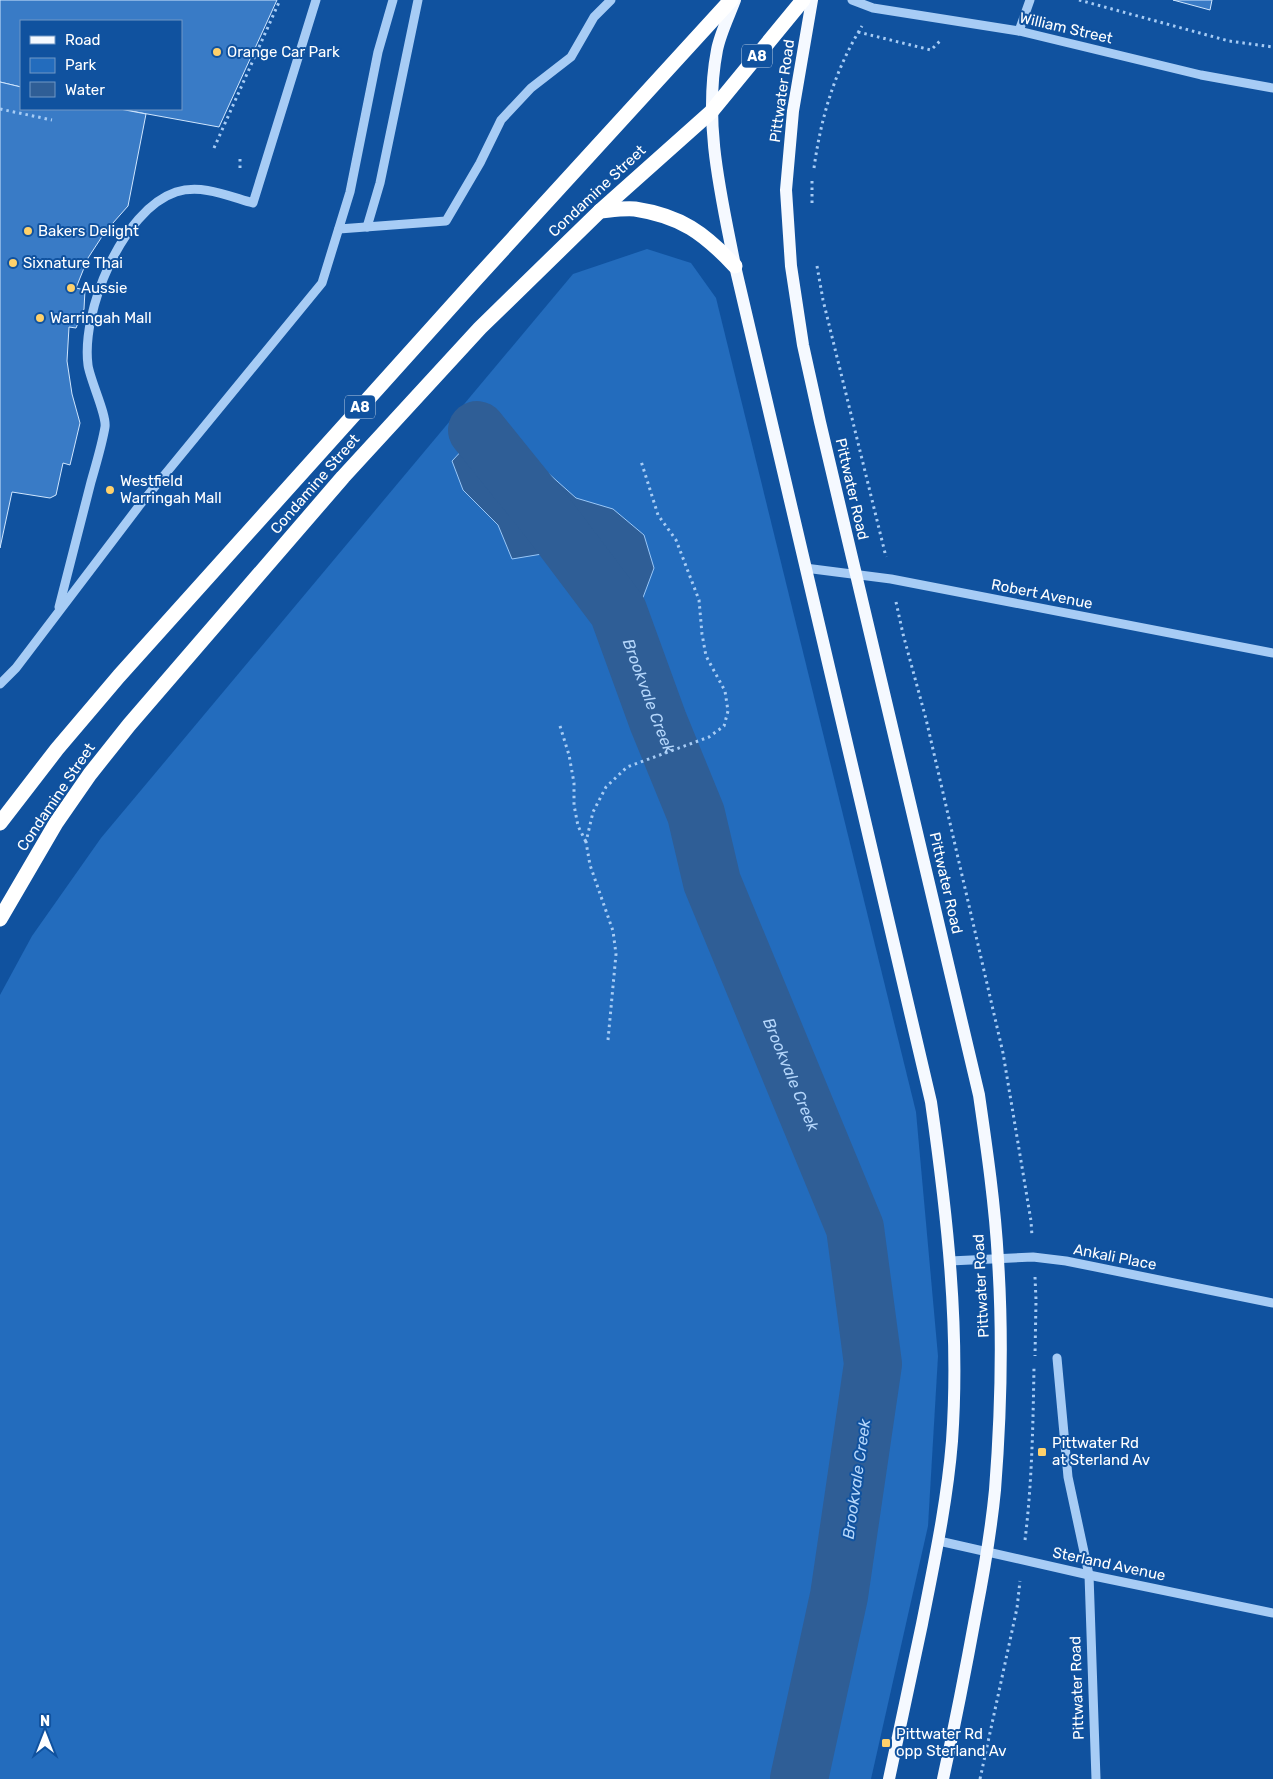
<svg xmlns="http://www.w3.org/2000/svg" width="1273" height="1779" font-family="Rubik,sans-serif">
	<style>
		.green { fill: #236cbd }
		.water { fill: #2f5e96; stroke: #99c7f8 }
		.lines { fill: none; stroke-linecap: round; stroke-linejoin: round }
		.river { stroke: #2f5e96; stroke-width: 58 }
		.building { fill: #397bc6; stroke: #d0e6fe }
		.path { stroke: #a7ccf5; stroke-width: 3; stroke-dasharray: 2.5 4; stroke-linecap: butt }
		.minor { stroke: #a7ccf5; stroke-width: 9 }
		.major { stroke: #f5f9ff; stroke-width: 12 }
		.highway { stroke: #fff; stroke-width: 15 }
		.poi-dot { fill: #ffd16b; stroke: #10529f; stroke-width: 2 }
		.labels { text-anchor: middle; stroke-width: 4; stroke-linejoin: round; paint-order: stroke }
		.shield { fill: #10529f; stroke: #b7cbe2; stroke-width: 1 }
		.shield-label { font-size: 14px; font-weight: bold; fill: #fff }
		.street-label { font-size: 15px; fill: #fff; stroke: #10529f }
		.poi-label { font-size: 15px; fill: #fff; stroke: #10529f; text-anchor: start }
		.water-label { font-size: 16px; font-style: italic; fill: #b4d6fb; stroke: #10529f }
	</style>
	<rect width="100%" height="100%" fill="#10529f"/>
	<polygon class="green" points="647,249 691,263 716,298 916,1112 938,1356 928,1526 871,1779 0,1779 0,995 32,936 101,838 573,274"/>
	<polygon class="water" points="494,416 507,423 539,465 576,498 613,509 644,535 654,568 638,611 613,631 560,556 548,553 512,559 498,525 463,490 452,461"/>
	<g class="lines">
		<path class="river" id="s1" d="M477,430L548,518L618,611L658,721L696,814L712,882L855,1228L873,1364L839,1596L799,1779"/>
	</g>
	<g class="building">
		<polygon points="0,0 277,0 219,127 120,109 181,109 181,21 21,21 21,87 0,82"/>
		<polygon points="1173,0 1212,0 1210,10"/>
		<polygon points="0,82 21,87 21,109 120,109 146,114 128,206 105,232 88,258 76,288 85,290 84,309 76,328 69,327 67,361 72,394 80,423 70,465 63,463 56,495 50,498 12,492 0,548"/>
	</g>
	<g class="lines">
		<g class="path">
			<polyline points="1079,0 1229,41 1273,47"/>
			<polyline points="858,32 931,50 941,40"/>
			<polyline points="0,109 52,120"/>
			<polyline points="214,148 280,0"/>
			<polyline points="240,168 240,156"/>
			<path d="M814,168C821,117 835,70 862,26"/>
			<polyline points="812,181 812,203"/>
			<polyline points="817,266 823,300 886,557"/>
			<polyline points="896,602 903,634 926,719 1003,1053 1031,1221 1032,1236"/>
			<polyline points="560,726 569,755 574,783 574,805 578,826 586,842"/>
			<polyline points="608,1040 616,954 613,931 590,865 586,842 593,812 606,787 627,767 709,737 724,726 728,711 725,691 706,656 702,634 699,600 676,540 658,515 641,461"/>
			<polyline points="1035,1277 1036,1300 1035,1356"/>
			<path d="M1025,1540C1032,1483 1033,1425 1034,1367"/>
			<polyline points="980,1779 1017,1608 1020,1581"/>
		</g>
		<g class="minor">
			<polyline points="852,0 873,8 1019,31 1201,75 1273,88"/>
			<polyline points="1019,31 1030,0"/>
			<polyline points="367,227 380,183 418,0"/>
			<polyline points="339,229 446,221 480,163 501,120 531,88 571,57 594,17 611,0"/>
			<polyline points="805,568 891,579 1273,653"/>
			<path d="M59,607C70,565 80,524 91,482C96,464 102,445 105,427C107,415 90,380 88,365C81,312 122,210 176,192C202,184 228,196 253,203L316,0"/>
			<polyline points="0,684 16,668 139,506 322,283 350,192 378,52 393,0"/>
			<polyline points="950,1261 1033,1257 1066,1261 1273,1303"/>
			<polyline points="1057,1358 1068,1477 1089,1575 1096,1779"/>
			<polyline points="939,1541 1089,1575 1273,1613"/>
		</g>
		<g class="major">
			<path d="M735,0C729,16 720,34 717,50C703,123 721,195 735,266L931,1102C947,1214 960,1328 952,1441C947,1503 934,1563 922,1624C911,1675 900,1727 889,1779"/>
			<path d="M812,0L793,111L786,190L791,266L803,345L820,422L979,1095C987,1150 995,1205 998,1260C1003,1336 1001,1413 995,1490C991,1531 984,1572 976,1613C966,1668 955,1724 943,1779"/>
		</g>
		<g class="highway">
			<path d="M600,211C611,210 624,208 635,209C681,216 704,233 735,266"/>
			<polyline points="0,823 57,749 119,676 476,279 731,0"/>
			<polyline points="0,919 56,823 90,774 129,725 343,477 480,328 600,211 711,112 803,0"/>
		</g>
	</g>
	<g class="poi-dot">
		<circle cx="217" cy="52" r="5"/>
		<circle cx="28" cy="231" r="5"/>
		<circle cx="13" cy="263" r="5"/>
		<circle cx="71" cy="288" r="5"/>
		<circle cx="40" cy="318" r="5"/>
		<circle cx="110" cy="490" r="5"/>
		<rect x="1037" y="1447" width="10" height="10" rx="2.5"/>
		<rect x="881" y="1738" width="10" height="10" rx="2.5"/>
	</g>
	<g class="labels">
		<g class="shield">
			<rect x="742" y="44.5" width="30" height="23" rx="4"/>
			<rect x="345" y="395.5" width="30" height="23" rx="4"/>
		</g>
		<g class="shield-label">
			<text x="757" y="61">A8</text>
			<text x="360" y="412">A8</text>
		</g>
		<g class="street-label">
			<text transform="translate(1066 28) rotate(13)" y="5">William Street</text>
			<text transform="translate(782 91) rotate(-82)" y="5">Pittwater Road</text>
			<text transform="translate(597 191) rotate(-43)" y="5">Condamine Street</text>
			<text transform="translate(315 484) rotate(-49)" y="5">Condamine Street</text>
			<text transform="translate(852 489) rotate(77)" y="5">Pittwater Road</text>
			<text transform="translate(1042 594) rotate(11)" y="5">Robert Avenue</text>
			<text transform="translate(56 797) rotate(-56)" y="5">Condamine Street</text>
			<text transform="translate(946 883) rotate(77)" y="5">Pittwater Road</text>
			<text transform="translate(1115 1257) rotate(11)" y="5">Ankali Place</text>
			<text transform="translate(981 1286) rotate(-93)" y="5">Pittwater Road</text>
			<text transform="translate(1109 1564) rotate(12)" y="5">Sterland Avenue</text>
			<text transform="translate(1077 1688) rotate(-92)" y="5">Pittwater Road</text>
		</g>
		<g class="poi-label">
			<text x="227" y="57">Orange Car Park</text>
			<text x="38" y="236">Bakers Delight</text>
			<text x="23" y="268">Sixnature Thai</text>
			<text x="81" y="293">Aussie</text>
			<text x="50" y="323">Warringah Mall</text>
			<text x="120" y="486">Westfield<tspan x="120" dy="17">Warringah Mall</tspan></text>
			<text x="1052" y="1448">Pittwater Rd<tspan x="1052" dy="17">at Sterland Av</tspan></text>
			<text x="896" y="1739">Pittwater Rd<tspan x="896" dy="17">opp Sterland Av</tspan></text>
		</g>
		<g class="water-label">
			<text dy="6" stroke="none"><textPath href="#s1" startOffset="320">Brookvale Creek</textPath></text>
			<text dy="6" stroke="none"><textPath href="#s1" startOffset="725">Brookvale Creek</textPath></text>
			<text transform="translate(856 1479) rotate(-82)" y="6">Brookvale Creek</text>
		</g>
	</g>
	<rect x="20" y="20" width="162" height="90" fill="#10529f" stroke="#7097c5"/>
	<rect x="30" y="36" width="25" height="8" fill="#f5f9ff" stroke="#7097c5"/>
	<text x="65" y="45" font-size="15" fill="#ffffff">Road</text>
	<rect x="30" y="58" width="25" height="15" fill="#236cbd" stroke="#7097c5"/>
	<text x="65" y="70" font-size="15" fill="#ffffff">Park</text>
	<rect x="30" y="82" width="25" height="15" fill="#2f5e96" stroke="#7097c5"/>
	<text x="65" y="95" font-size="15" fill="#ffffff">Water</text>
	<g transform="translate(45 1734)" stroke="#10529f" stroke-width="4" paint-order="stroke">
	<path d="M0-4L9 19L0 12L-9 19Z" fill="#ffffff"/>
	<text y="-8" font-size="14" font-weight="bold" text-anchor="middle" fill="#ffffff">N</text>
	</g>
</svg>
